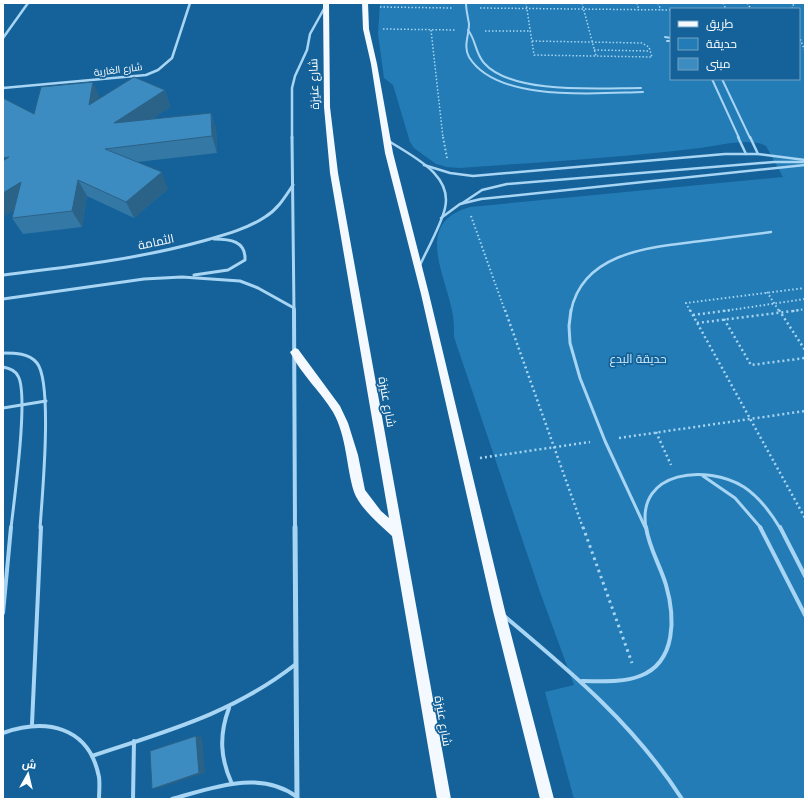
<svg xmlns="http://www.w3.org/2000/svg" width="808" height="802" font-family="Montserrat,Cairo,sans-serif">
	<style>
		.green { fill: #237cb6; fill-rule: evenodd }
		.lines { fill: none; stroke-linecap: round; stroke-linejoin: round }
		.path-far3 { stroke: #a7d5f3; stroke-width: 1.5; stroke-dasharray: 1.5 2; stroke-linecap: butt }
		.path-far2 { stroke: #a7d5f3; stroke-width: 2; stroke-dasharray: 1.5 2.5; stroke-linecap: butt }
		.path-far1 { stroke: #a7d5f3; stroke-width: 2.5; stroke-dasharray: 2 3; stroke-linecap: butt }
		.path { stroke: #a7d5f3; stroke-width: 3; stroke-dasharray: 2.5 4; stroke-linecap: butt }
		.lane-far3 { stroke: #a7d5f3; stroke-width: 2 }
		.lane-far2 { stroke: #a7d5f3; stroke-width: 2.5 }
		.lane-far1 { stroke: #a7d5f3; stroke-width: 3 }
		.lane { stroke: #a7d5f3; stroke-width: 4 }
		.street-far3 { stroke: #a7d5f3; stroke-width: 2.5 }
		.street-far2 { stroke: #a7d5f3; stroke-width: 3 }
		.street-far1 { stroke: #a7d5f3; stroke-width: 4 }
		.street { stroke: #a7d5f3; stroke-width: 5 }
		.primary { fill: #f3f9ff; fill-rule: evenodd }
		.wall { fill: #3478a6 }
		.shaded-wall { fill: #2b6287 }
		.building { fill: #3d8cc1; stroke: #2b6287 }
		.labels { text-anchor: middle; stroke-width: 3.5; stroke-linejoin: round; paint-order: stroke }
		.far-street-label { font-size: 10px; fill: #fff; stroke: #146299 }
		.street-label { font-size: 12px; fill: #fff; stroke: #146299 }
		.park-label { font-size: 12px; fill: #cfebfd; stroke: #146299 }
	</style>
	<rect width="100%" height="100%" fill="#146299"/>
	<path class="green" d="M380,3H805V799H574L545,692L574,685L540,592L454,337C454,330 454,323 453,316C447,276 412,223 470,207L783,177L766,146C751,137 717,146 700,148C620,158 540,162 459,168L447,167L436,164L414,148L410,142L393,85L384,78L378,34ZM671,9H799V79H671Z"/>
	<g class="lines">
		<g class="path-far3">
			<polyline points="526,3 534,55 652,57 649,47 642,43 532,41"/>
			<polyline points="582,3 596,56"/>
			<polyline points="637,3 639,10"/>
			<polyline points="658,3 661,10"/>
			<polyline points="723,3 726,9"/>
			<polyline points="747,3 751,9"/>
			<polyline points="802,3 805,4"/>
			<polyline points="380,7 453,8"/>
			<polyline points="480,8 671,10"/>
			<polyline points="792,9 794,3"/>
			<polyline points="383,29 456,30"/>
			<polyline points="431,30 443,138"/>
			<polyline points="485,31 531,31"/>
			<polyline points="799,36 805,51"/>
			<polyline points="594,50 650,51"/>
		</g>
		<g class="path-far2">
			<polyline points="443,137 447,158"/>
			<polyline points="471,216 505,311"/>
			<polyline points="767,292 779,311"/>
			<polyline points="690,311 686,303 805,288"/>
			<polyline points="724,311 805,299"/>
			<polyline points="793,311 805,309"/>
		</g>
		<g class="path-far1">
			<polyline points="505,310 583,528"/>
			<polyline points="690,310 805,518"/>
			<polyline points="779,310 805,350"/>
			<polyline points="693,315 731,310"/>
			<polyline points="724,319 751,365 805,358"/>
			<polyline points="697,323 801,310"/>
			<polyline points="656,432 671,465"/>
			<polyline points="619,438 805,411"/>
			<polyline points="480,458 590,442"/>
		</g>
		<polyline class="path" points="583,527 632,663"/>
		<g class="lane-far3">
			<path d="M466,3C466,10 468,17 469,24C469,36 463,46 469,57C497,103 597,93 643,92"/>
			<path d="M468,30C476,40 475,53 484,63C512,95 601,88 641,88"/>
			<polyline points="665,37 671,38"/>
			<polyline points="667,41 671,41"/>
			<polyline points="712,79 739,138"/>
			<polyline points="722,79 750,138"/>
		</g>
		<g class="lane-far2">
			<polyline points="738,137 746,154"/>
			<polyline points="750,137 758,154"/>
			<path d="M389,141C411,156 453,174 445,208C442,223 427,250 420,265"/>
			<polyline points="424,165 450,173 473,176 725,154 758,154 805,160"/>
			<polyline points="461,204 482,190 507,184 774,162 805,162"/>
			<polyline points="441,218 460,204 481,199 805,165"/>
			<path d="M571,311C583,251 653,247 701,241C724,238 748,235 771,232"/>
		</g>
		<g class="lane-far1">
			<polyline points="571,310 569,326 570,343 580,378 605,441 645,527"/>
			<path d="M3,353C15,353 29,353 37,363C53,383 42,498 40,528"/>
			<path d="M3,367C9,368 15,370 18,376C29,394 14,501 11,528"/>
			<polyline points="3,408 46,401"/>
			<polyline points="703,476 735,498 761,528"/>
			<path d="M646,528C636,470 707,464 744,487C759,497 771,513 780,528"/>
		</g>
		<g class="lane">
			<polyline points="760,527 805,615"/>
			<polyline points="780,527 805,576"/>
			<polyline points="3,613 11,527"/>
			<path d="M503,615C571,672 633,723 682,799"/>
			<path d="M582,681C601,681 622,683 640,676C677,662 675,616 666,585C660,565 649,548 646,527"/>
			<path d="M229,708C219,735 220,758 232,784"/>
			<polyline points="32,724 41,527"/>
			<path d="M3,733C46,718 89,726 99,777C100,784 99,792 99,799"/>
			<path d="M92,756C167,731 232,714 296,664"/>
			<polyline points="133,799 134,741"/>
			<path d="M172,799C212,788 260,769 297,797"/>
		</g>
		<g class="street-far3">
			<polyline points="3,38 28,3"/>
			<polyline points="3,88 146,75 158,70 172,58 190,3"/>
			<polyline points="292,138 292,88 295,76 307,50 310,34 325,7"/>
		</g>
		<g class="street-far2">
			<polyline points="292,137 294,311"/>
			<path d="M3,275C70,267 138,259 203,241C224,235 247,229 265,217C278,209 285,197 293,185"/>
			<path d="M194,275L228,270L245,260C246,241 230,239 214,239"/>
			<polyline points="3,299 144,279 182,277 240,281 258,288 294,308"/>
		</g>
		<polyline class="street-far1" points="294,310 295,528"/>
		<polyline class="street" points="295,527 297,799"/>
		<g class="primary">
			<path d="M323,3H329L330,107L338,173L451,799H437L392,536C381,526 359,507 354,492C346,466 347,437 333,412C320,391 301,374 290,352L295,348L298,349L340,406L348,423L358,455L365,490L381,511L389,518L330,173L324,107Z"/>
			<polygon points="362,3 368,3 369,29 377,64 393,153 429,294 505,611 554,799 540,799 493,611 421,294 385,153 371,64 363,29"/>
		</g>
	</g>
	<polygon class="wall" points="165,90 170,107 152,119 211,113 216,129 217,153 137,162 168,189 134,218 87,196 82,227 23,234 12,218 14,210 3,217 34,114 100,98"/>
	<g class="shaded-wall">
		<polygon points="93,82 100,98 97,122 89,105"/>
		<polygon points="165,90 170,107 122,140 114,123"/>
		<polygon points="211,113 216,129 217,153 212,136"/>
		<polygon points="162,172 168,189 134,218 126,202"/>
		<polygon points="78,180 87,196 82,227 72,211"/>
		<polygon points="21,182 32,199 3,217 3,193"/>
		<polygon points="196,736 202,737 205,773 159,788 152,789"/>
	</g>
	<g class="building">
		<polygon points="134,77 165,90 114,123 211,113 212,136 105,149 162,172 126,202 78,180 72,211 12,218 21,182 3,193 3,161 9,157 3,158 3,98 34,114 41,87 93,82 89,105"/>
		<polygon points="196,736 199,773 152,789 150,751"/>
	</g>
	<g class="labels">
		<g class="far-street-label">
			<text transform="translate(118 69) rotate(-7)" y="4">شارع الغارية</text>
		</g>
		<g class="street-label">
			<text transform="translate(314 84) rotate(-92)" y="4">شارع عنيزة</text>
			<text transform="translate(156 242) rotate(-12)" y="4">الثمامة</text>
			<text transform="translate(387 402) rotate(80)" y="4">شارع عنيزة</text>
			<text transform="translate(443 721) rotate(80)" y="4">شارع عنيزة</text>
		</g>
		<g class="park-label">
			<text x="638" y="363">حديقة البدع</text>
		</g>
	</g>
	<rect width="808" height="802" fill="none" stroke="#ffffff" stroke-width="8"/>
	<rect x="670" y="8" width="130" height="72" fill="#146299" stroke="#72a1c2"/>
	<rect x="678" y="21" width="20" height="6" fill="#f3f9ff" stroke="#72a1c2"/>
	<text x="706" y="28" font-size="12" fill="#ffffff">طريق</text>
	<rect x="678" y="38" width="20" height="12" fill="#237cb6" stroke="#72a1c2"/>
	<text x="706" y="48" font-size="12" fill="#ffffff">حديقة</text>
	<rect x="678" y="58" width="20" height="12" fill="#3d8cc1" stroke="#72a1c2"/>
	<text x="706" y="68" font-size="12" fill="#ffffff">مبنى</text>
	<g transform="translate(28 774) rotate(8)" stroke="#146299" stroke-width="3" paint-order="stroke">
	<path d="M0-3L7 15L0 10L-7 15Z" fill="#ffffff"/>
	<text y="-6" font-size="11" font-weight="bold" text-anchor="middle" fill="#ffffff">ش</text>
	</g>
</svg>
